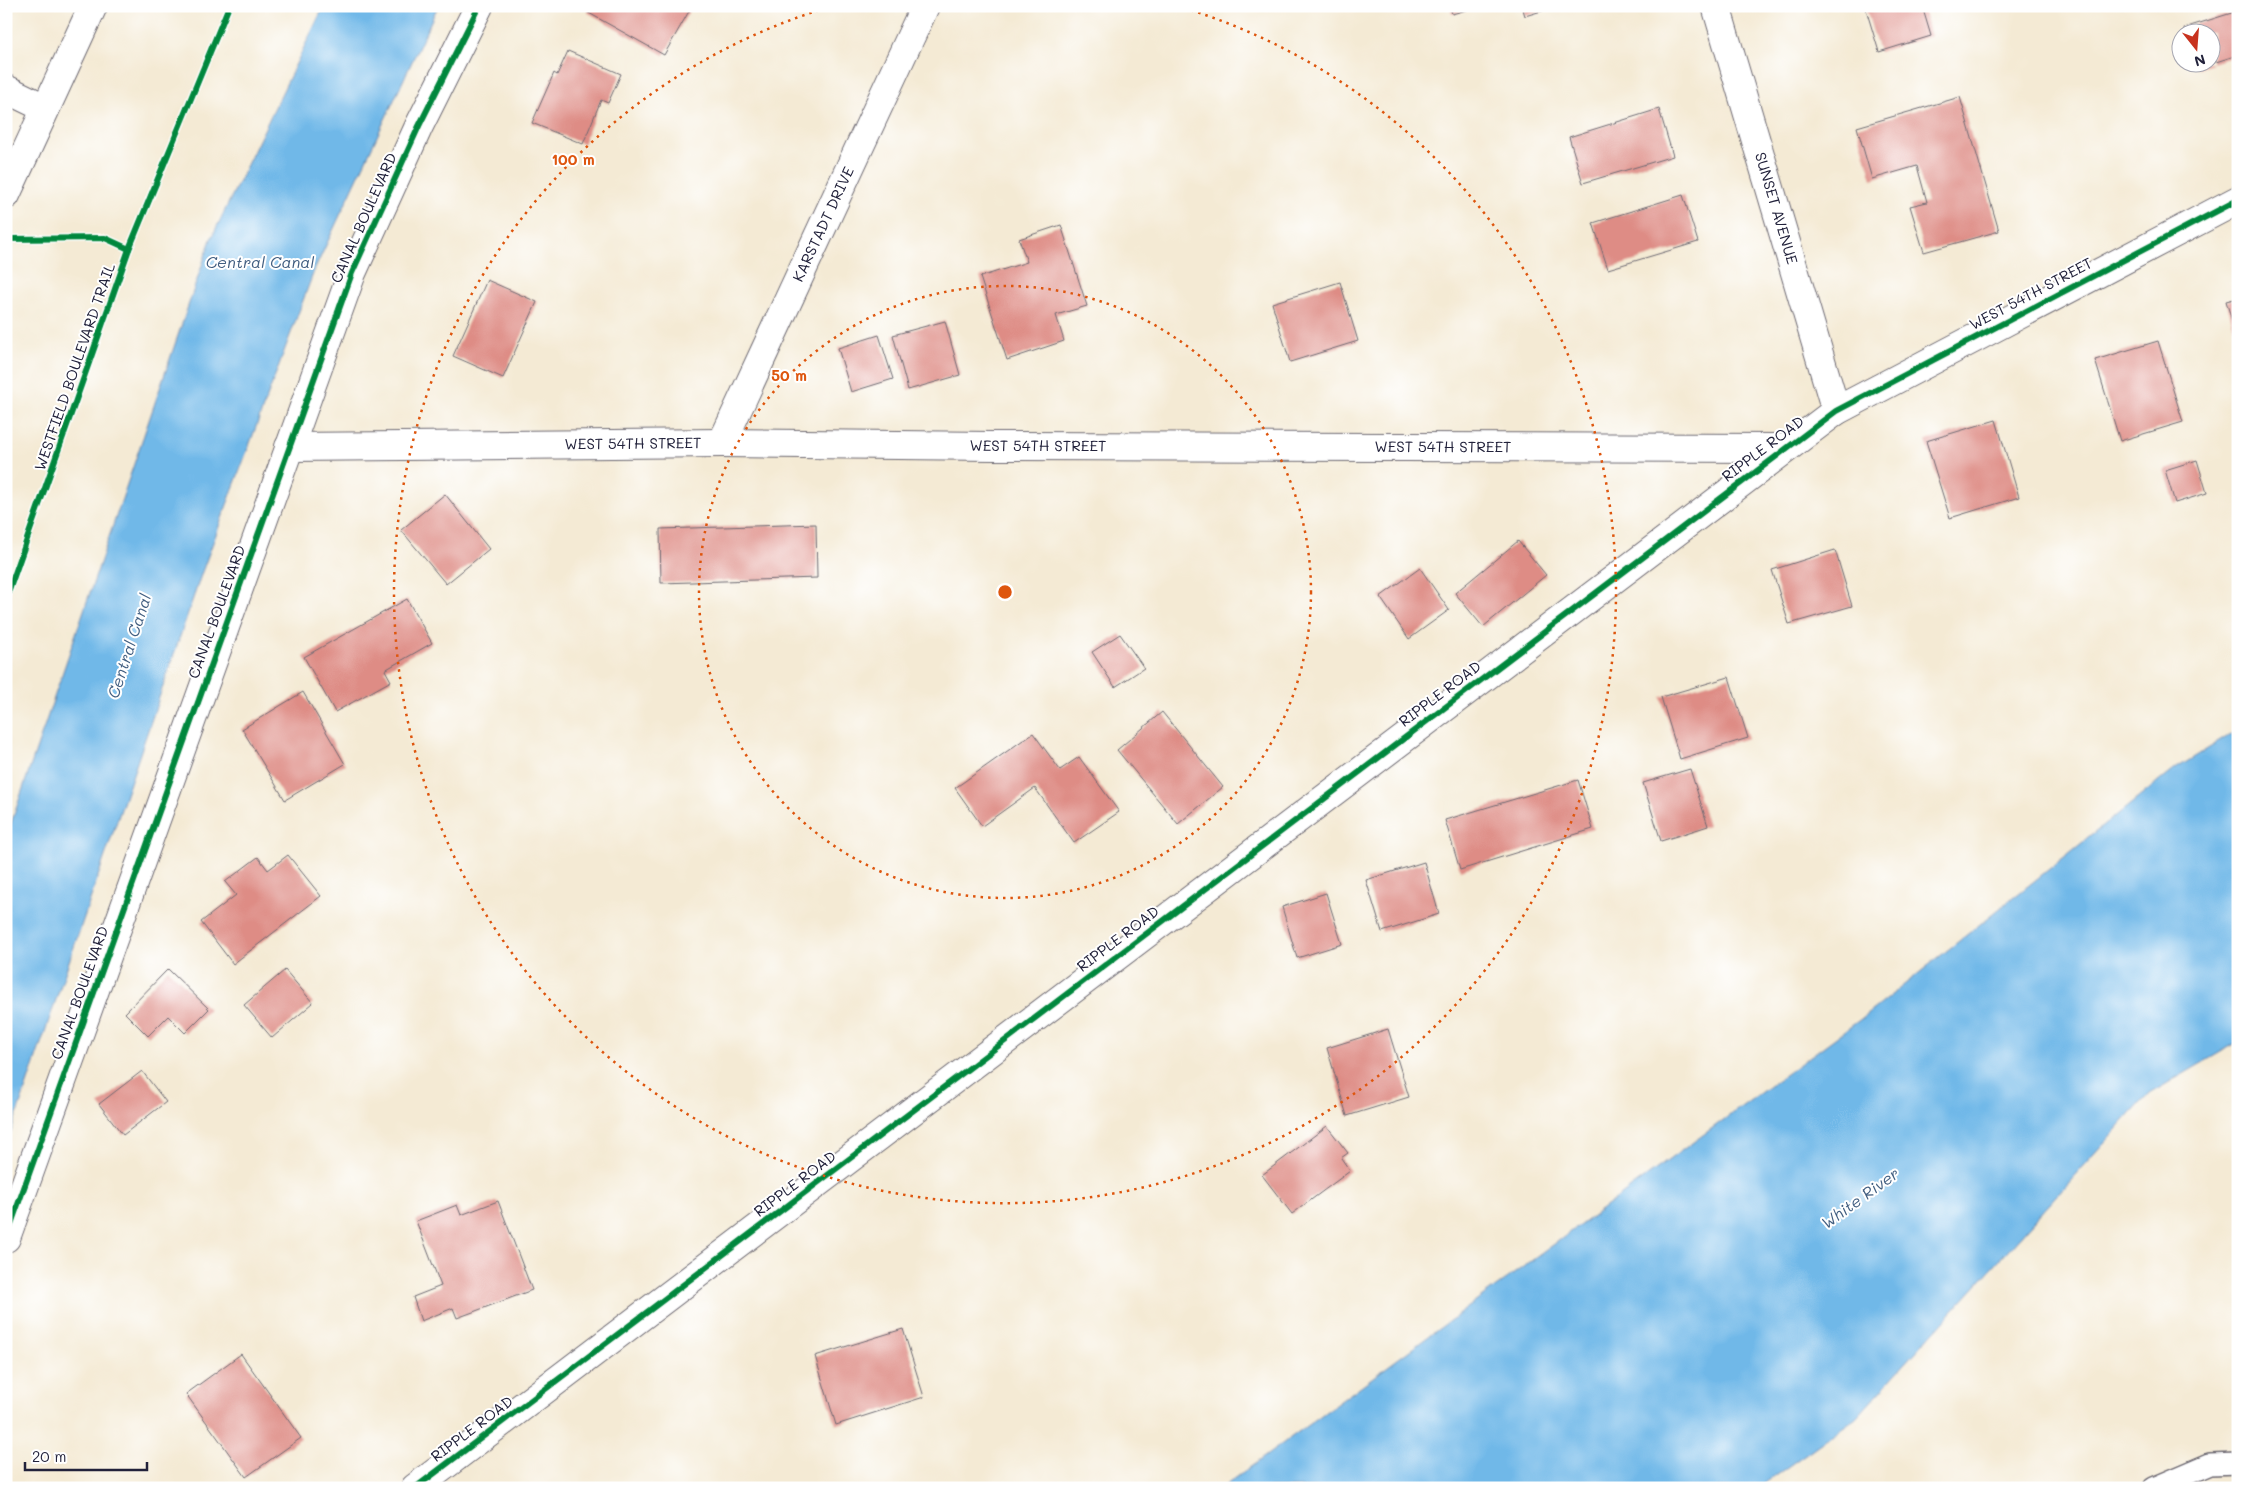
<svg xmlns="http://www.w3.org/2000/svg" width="2244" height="1494" font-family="Mali,sans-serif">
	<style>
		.water { fill: #70b8e8; stroke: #496d92 }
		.building { fill: #de8c85 }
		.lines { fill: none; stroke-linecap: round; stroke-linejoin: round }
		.service-casing { stroke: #6c6871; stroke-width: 24 }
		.minor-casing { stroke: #6c6871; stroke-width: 30 }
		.tertiary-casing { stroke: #6c6871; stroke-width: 30 }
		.service { stroke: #fff; stroke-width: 21 }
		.minor { stroke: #fff; stroke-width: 28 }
		.tertiary { stroke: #fff; stroke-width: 28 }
		.cycleway-casing { stroke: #fff; stroke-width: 9 }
		.cycleway { stroke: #00873e; stroke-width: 6 }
		.ring { fill: none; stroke: #de560e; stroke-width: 2.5; stroke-dasharray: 2.5 5 }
		.labels { text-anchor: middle; stroke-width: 4; stroke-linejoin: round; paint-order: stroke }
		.street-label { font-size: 15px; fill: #22223b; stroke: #fff }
		.water-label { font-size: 16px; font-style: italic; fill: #415e80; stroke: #fff }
		.centre { fill: #de560e; stroke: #fff; stroke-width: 2.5 }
		.ring-label { font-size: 15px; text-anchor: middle; font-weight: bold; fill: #de560e; stroke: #fff; stroke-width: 4; stroke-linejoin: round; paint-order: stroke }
	</style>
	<rect width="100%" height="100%" fill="#fff"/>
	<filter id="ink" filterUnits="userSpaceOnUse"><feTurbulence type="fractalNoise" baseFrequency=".02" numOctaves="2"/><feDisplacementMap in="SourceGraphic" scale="10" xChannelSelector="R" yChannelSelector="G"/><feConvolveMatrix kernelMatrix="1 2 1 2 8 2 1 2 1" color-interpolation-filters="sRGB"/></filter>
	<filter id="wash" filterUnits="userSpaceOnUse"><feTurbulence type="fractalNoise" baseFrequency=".0096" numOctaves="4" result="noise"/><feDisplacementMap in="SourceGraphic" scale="20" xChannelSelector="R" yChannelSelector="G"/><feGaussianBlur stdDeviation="1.12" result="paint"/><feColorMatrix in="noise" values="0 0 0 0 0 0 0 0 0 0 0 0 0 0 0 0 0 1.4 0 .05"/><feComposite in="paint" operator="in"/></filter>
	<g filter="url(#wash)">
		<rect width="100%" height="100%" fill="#f4ead4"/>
		<g class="water">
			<polygon points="324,6 438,6 314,271 202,572 6,1146 6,838 211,239"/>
			<polygon points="2238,730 2238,1042 2149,1094 1857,1417 1758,1488 1222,1488 1865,1016 2172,771"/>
		</g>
		<g id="blocks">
			<g class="building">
				<polygon points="590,6 692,6 664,55 587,12"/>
				<polygon points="1450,6 1476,6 1477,7 1452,14"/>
				<polygon points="1522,6 1555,6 1555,7 1525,16"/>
				<polygon points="1865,6 1922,6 1931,36 1879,52"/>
				<polygon points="2238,11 2238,55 2197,68 2195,62 2212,62 2212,32 2185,32 2184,28"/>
				<polygon points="568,51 621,74 608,103 601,100 583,144 532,123 554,73 557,75"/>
				<polygon points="1960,97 1999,231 1924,252 1910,206 1927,202 1917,166 1872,179 1857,127"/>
				<polygon points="1659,109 1673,156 1583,183 1569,137"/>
				<polygon points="1683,195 1698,242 1608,269 1593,223"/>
				<polygon points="1061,225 1087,306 1056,315 1064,341 1007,360 980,277 1027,262 1019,239"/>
				<polygon points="487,280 537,302 503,378 453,356"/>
				<polygon points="1340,282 1358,341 1290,362 1272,303"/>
				<polygon points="2238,298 2238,337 2237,337 2226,301"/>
				<polygon points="945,321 960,375 908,390 893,335"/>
				<polygon points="879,335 893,379 851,392 838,348"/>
				<polygon points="2158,341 2183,422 2120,441 2095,360"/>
				<polygon points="1996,420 2019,497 1950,518 1926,441"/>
				<polygon points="2197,460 2207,493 2175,503 2165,470"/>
				<polygon points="445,494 489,549 446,584 401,530"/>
				<polygon points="816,524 817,578 661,583 660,529"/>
				<polygon points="1518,541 1546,575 1483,627 1455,593"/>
				<polygon points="1835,550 1852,606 1789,624 1772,570"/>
				<polygon points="1420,568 1449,610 1409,639 1380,597"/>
				<polygon points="407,599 432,643 385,670 391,681 335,712 304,657"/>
				<polygon points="1120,634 1144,668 1115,687 1092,652"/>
				<polygon points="1729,677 1748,738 1680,759 1661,697"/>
				<polygon points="303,692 345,764 285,800 242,729"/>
				<polygon points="1162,712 1223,787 1178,824 1117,750"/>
				<polygon points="1033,733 1060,770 1079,757 1119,812 1074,843 1035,788 982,826 955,788"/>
				<polygon points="1690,769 1708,826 1661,841 1643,783"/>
				<polygon points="1578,780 1593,829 1460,870 1445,820"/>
				<polygon points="288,855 321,896 233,964 201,922 236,895 225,882 258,857 268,870"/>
				<polygon points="1424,862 1439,914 1382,932 1366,880"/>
				<polygon points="1326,893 1342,944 1297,958 1282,907"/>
				<polygon points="168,969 209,1009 185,1033 168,1016 148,1036 125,1013"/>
				<polygon points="285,970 313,1003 272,1038 244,1005"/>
				<polygon points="1388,1029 1409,1097 1347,1116 1327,1048"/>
				<polygon points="142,1071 166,1102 123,1135 99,1104"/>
				<polygon points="1327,1126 1348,1153 1341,1158 1350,1171 1292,1214 1262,1175"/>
				<polygon points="498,1201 532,1290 457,1318 453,1308 421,1321 413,1297 441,1286 416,1221 457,1205 461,1215"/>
				<polygon points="903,1329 924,1397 836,1425 815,1356"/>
				<polygon points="241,1354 301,1438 246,1477 186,1394"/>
			</g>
		</g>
	</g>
	<g filter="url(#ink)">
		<use href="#blocks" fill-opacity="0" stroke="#6c6871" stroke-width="1"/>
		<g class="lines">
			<g class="service-casing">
				<polyline id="service" points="2154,1488 2210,1464 2238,1463"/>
			</g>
			<g class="minor-casing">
				<g id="minor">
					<path id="s1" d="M1716,6L1836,411"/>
					<polyline points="6,89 45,108"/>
					<path id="s2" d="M722,443L925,6"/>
					<path id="s3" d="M289,447L722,443L992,446L1786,448"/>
					<polyline points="6,1238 352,273 419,126 479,6"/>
					<polyline points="415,1488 1836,411 2238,200"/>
				</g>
			</g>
			<g class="tertiary-casing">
				<polyline id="tertiary" points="6,195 93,6"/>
			</g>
			<use href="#service" class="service"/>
			<use href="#minor" class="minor"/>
			<use href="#tertiary" class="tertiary"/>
			<g class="cycleway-casing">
				<g id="cycleway">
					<polyline points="6,239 105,238 129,249"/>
					<polyline points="6,599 129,249 229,6"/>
					<polyline points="6,1238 352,273 419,126 479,6"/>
					<polyline points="415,1488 1836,411 2238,200"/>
				</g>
			</g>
			<use href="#cycleway" class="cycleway"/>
		</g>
	</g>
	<g class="ring">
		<circle cx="1005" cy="592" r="306"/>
		<path d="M1184 8A611 611 0 1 1 826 8"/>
	</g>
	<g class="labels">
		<g class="street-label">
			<text dy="5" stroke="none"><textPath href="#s1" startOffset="211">SUNSET AVENUE</textPath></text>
			<text transform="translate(364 218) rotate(-66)" y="5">CANAL BOULEVARD</text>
			<text dy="5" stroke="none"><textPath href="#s2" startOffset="241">KARSTADT DRIVE</textPath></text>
			<text transform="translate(2031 294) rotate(-28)" y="5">WEST 54TH STREET</text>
			<text transform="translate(75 367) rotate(-71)" y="5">WESTFIELD BOULEVARD TRAIL</text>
			<text dy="5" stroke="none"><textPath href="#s3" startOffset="344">WEST 54TH STREET</textPath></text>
			<text dy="5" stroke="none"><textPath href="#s3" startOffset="749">WEST 54TH STREET</textPath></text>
			<text dy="5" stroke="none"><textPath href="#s3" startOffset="1154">WEST 54TH STREET</textPath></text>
			<text transform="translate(1763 449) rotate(-37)" y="5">RIPPLE ROAD</text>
			<text transform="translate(217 612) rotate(-70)" y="5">CANAL BOULEVARD</text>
			<text transform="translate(1440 694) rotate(-37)" y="5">RIPPLE ROAD</text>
			<text transform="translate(1118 939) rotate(-37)" y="5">RIPPLE ROAD</text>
			<text transform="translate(80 993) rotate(-70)" y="5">CANAL BOULEVARD</text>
			<text transform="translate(795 1184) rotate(-37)" y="5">RIPPLE ROAD</text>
			<text transform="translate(472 1429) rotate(-37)" y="5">RIPPLE ROAD</text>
		</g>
		<g class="water-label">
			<text x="260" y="268">Central Canal</text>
			<text transform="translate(129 646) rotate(-72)" y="6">Central Canal</text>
			<text transform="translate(1860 1198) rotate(-36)" y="6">White River</text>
		</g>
	</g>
	<circle cx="1005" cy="592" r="8" class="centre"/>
	<g class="ring-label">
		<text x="573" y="165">100 m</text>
		<text x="789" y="381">50 m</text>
	</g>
	<rect width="2244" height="1494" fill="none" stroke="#fff" stroke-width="25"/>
	<g transform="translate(2196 48) rotate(163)"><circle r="24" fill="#ffffff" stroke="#a7a7b1"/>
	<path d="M0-4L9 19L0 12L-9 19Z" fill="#c8321e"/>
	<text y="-8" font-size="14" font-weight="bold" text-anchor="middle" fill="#22223b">N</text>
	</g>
	<path d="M25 1462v8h122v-8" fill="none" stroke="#22223b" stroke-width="2.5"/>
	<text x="32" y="1462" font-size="15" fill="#22223b" stroke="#ffffff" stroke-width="4" paint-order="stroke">20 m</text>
</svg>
